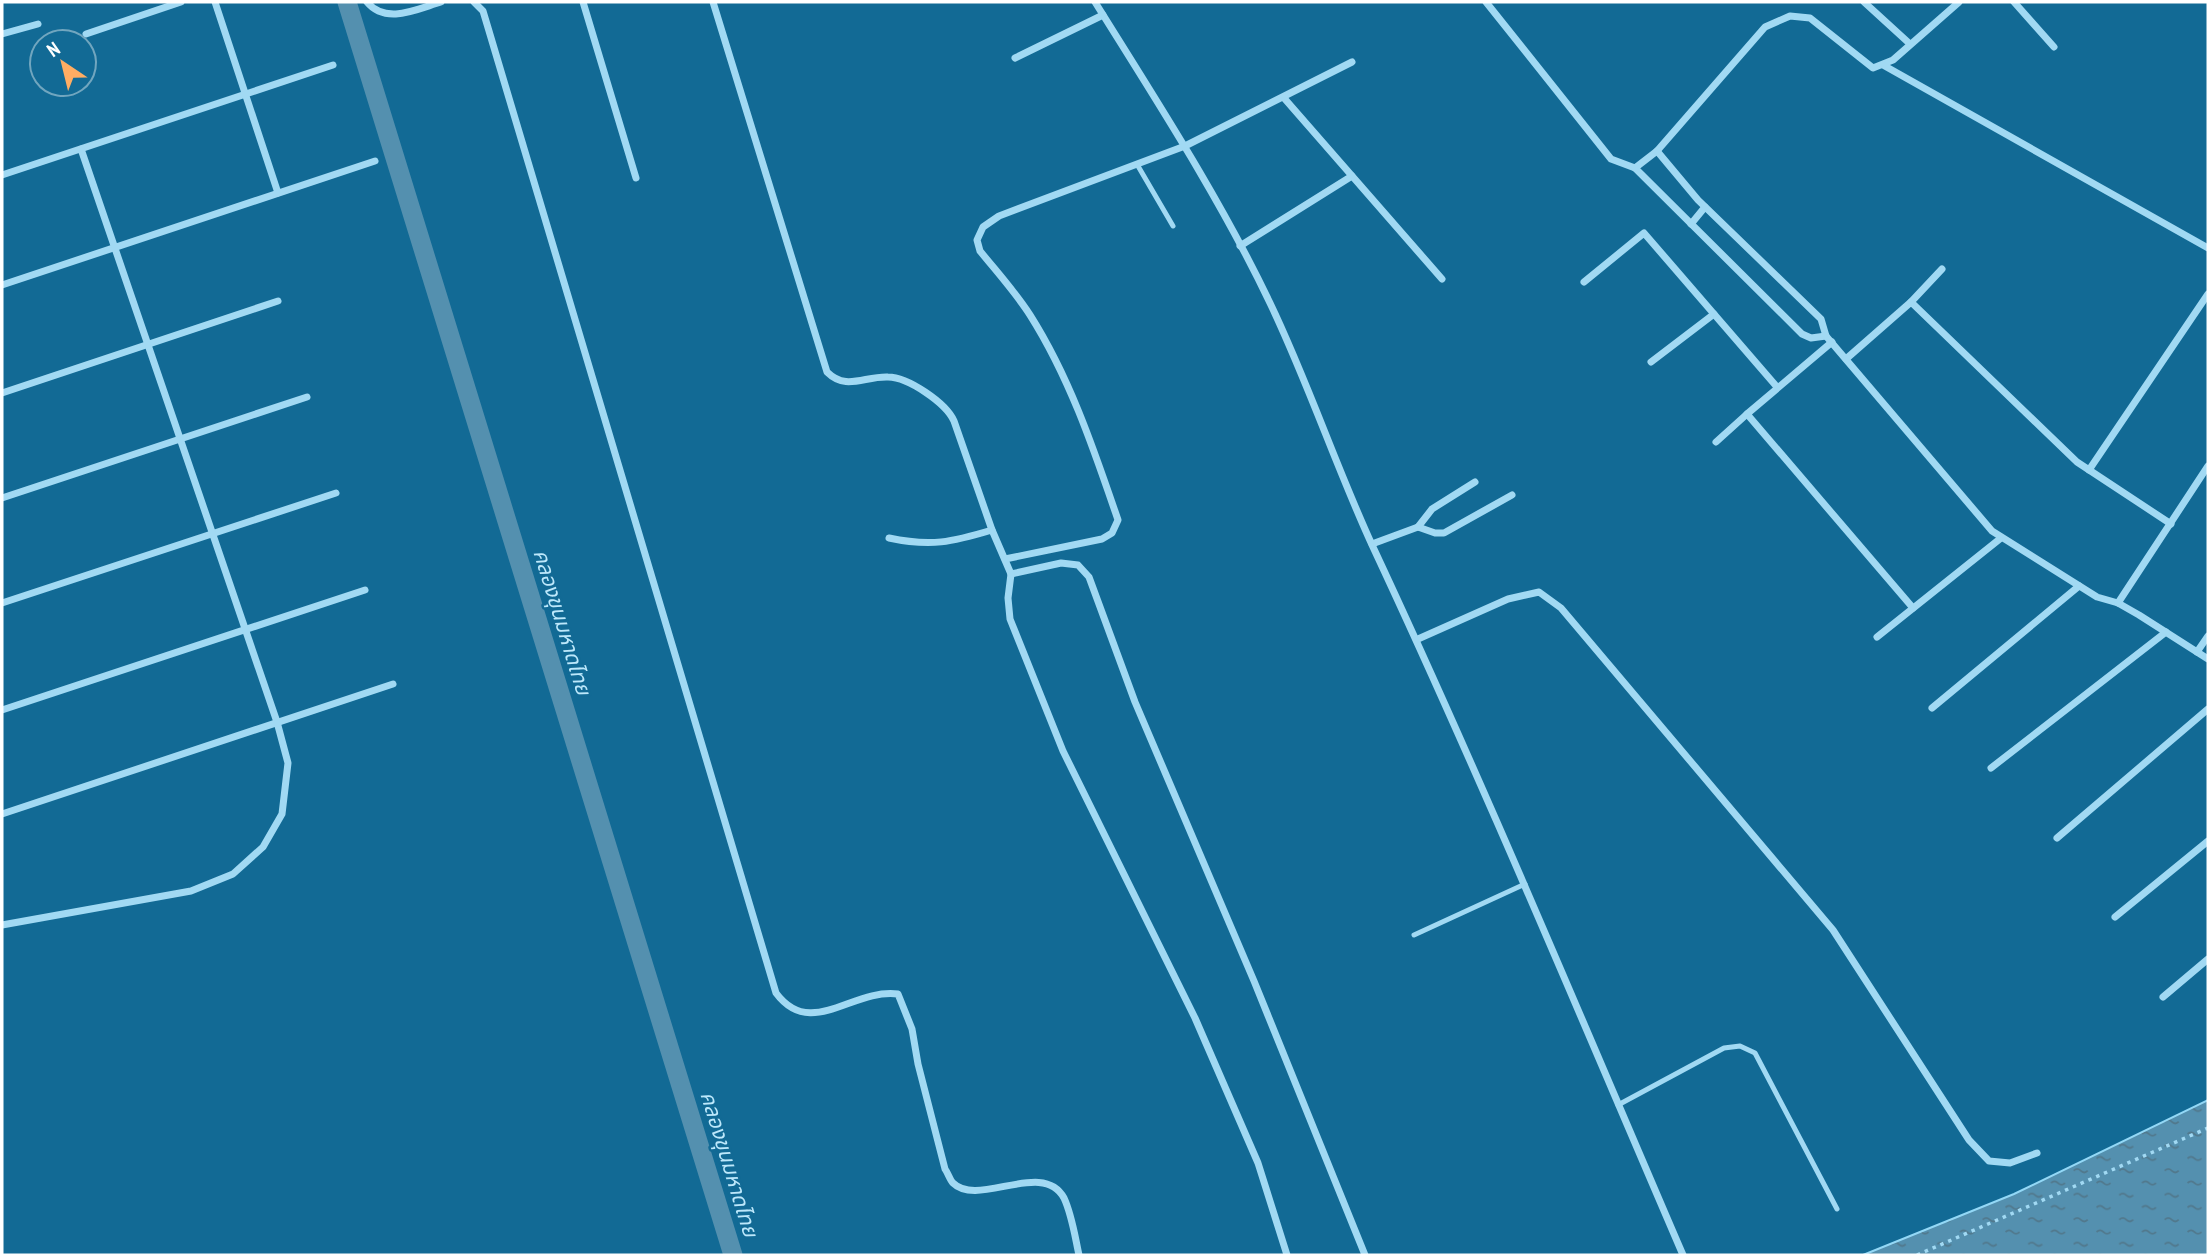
<svg xmlns="http://www.w3.org/2000/svg" width="2210" height="1257" font-family="'PT Sans Narrow','Noto Sans Thai',sans-serif">
	<style>
		.water { fill: url(#water-ripples); stroke: #93d8f6; stroke-width: 2 }
		.lines { fill: none; stroke-linecap: round; stroke-linejoin: round }
		.canal { stroke: #5490af; stroke-width: 19 }
		.path { stroke: #a1d9f3; stroke-width: 3.5; stroke-dasharray: 3.5 5; stroke-linecap: butt }
		.lane { stroke: #a1d9f3; stroke-width: 5 }
		.street { stroke: #a1d9f3; stroke-width: 7 }
		.labels { text-anchor: middle; stroke-width: 5; stroke-linejoin: round; paint-order: stroke }
		.water-label { font-size: 21px; font-style: italic; fill: #bde8fb; stroke: #126a95 }
	</style>
	<defs>
		<pattern id="water-ripples" width="26" height="14" patternUnits="userSpaceOnUse" patternTransform="scale(1.75)"><rect width="26" height="14" fill="#5490af"/><path d="M2 4q2-2 4 0t4 0M15 11q2-2 4 0t4 0" fill="none" stroke="#51788c"/></pattern>
	</defs>
	<rect width="100%" height="100%" fill="#126a95"/>
	<polygon class="water" points="2208,1100 2208,1255 1863,1255 2014,1194"/>
	<g class="lines">
		<polyline class="canal" points="347,2 733,1255"/>
		<polyline class="path" points="1917,1255 2208,1128"/>
		<g class="lane">
			<polyline points="1138,166 1173,226"/>
			<polyline points="1414,935 1525,884"/>
			<polyline points="1618,1105 1724,1048 1740,1046 1755,1053 1837,1209"/>
		</g>
		<g class="street">
			<polyline points="215,2 278,193"/>
			<path d="M367,2C386,25 417,9 441,2"/>
			<path d="M474,2L483,11L489,31L776,993C811,1040 852,988 898,994L912,1029L918,1064L945,1169C948,1173 950,1180 953,1183C978,1208 1043,1159 1064,1198C1072,1215 1075,1237 1079,1255"/>
			<polyline points="583,2 636,178"/>
			<path d="M713,2L827,372C846,391 864,376 888,377C908,377 946,403 954,421L992,530L1011,574L1061,563L1078,565L1089,577L1135,702L1254,981L1365,1255"/>
			<path d="M1095,2C1156,100 1220,198 1270,303C1308,382 1336,467 1373,547C1482,780 1581,1018 1683,1255"/>
			<polyline points="1486,2 1611,159 1635,168 1657,151 1765,27 1790,16 1810,18 1873,68 1893,60 1959,2"/>
			<polyline points="1864,2 1910,44"/>
			<polyline points="2014,2 2054,47"/>
			<polyline points="2,34 38,24"/>
			<polyline points="86,34 181,2"/>
			<polyline points="1015,58 1103,15"/>
			<polyline points="1883,65 2208,248"/>
			<polyline points="1284,98 1442,279"/>
			<polyline points="1657,151 1698,200 1821,319 1826,336 1992,531 2097,597 2118,603 2139,615 2208,659"/>
			<polyline points="1635,168 1802,334 1811,338 1826,336"/>
			<polyline points="2,175 333,65"/>
			<polyline points="1691,224 1705,207"/>
			<polyline points="1240,246 1352,176"/>
			<polyline points="1584,282 1644,233 1777,387"/>
			<polyline points="2,285 375,161"/>
			<polyline points="1911,302 1942,269"/>
			<polyline points="1832,342 1747,414 1913,608"/>
			<polyline points="1846,359 1911,302 2077,462 2171,524"/>
			<polyline points="1651,362 1714,314"/>
			<polyline points="2,393 278,301"/>
			<polyline points="1716,442 1747,414"/>
			<polyline points="2089,470 2208,294"/>
			<polyline points="2,498 307,397"/>
			<polyline points="1418,527 1432,509 1475,482"/>
			<path d="M889,538C931,547 952,542 992,530"/>
			<polyline points="1372,544 1418,527 1435,533 1444,533 1512,495"/>
			<path d="M1005,559L1102,539L1112,533L1118,520C1094,450 1070,378 1030,315C1016,293 997,272 980,251L977,240L983,227L999,216L1185,146L1352,62"/>
			<polyline points="1011,574 1008,598 1010,619 1063,751 1195,1018 1258,1163 1287,1255"/>
			<polyline points="2,603 336,493"/>
			<polyline points="2118,603 2208,466"/>
			<polyline points="1877,637 2001,538"/>
			<polyline points="1418,639 1508,599 1539,592 1561,608 1833,930 1969,1140 1989,1161 2010,1163 2037,1153"/>
			<polyline points="2197,652 2208,636"/>
			<polyline points="1932,708 2079,586"/>
			<polyline points="2,710 365,590"/>
			<polyline points="1991,768 2166,632"/>
			<polyline points="2,814 393,684"/>
			<polyline points="2057,838 2208,709"/>
			<polyline points="2115,917 2208,841"/>
			<polyline points="2,925 191,891 233,874 263,847 282,814 288,763 277,722 81,149"/>
			<polyline points="2163,997 2208,959"/>
		</g>
	</g>
	<g class="labels">
		<g class="water-label">
			<text transform="translate(562 622) rotate(73)" y="7">คลองขุนมหาดไทย</text>
			<text transform="translate(729 1164) rotate(73)" y="7">คลองขุนมหาดไทย</text>
		</g>
	</g>
	<rect width="2210" height="1257" fill="none" stroke="#ffffff" stroke-width="7"/>
	<g transform="translate(63 63) rotate(325)"><circle r="33" fill="#126a95" stroke="#71a6bf" stroke-width="2"/>
	<path d="M0-5L12 26L0 18L-12 26Z" fill="#ffad63"/>
	<text y="-10" font-size="19" font-weight="bold" text-anchor="middle" fill="#ffffff">N</text>
	</g>
</svg>
